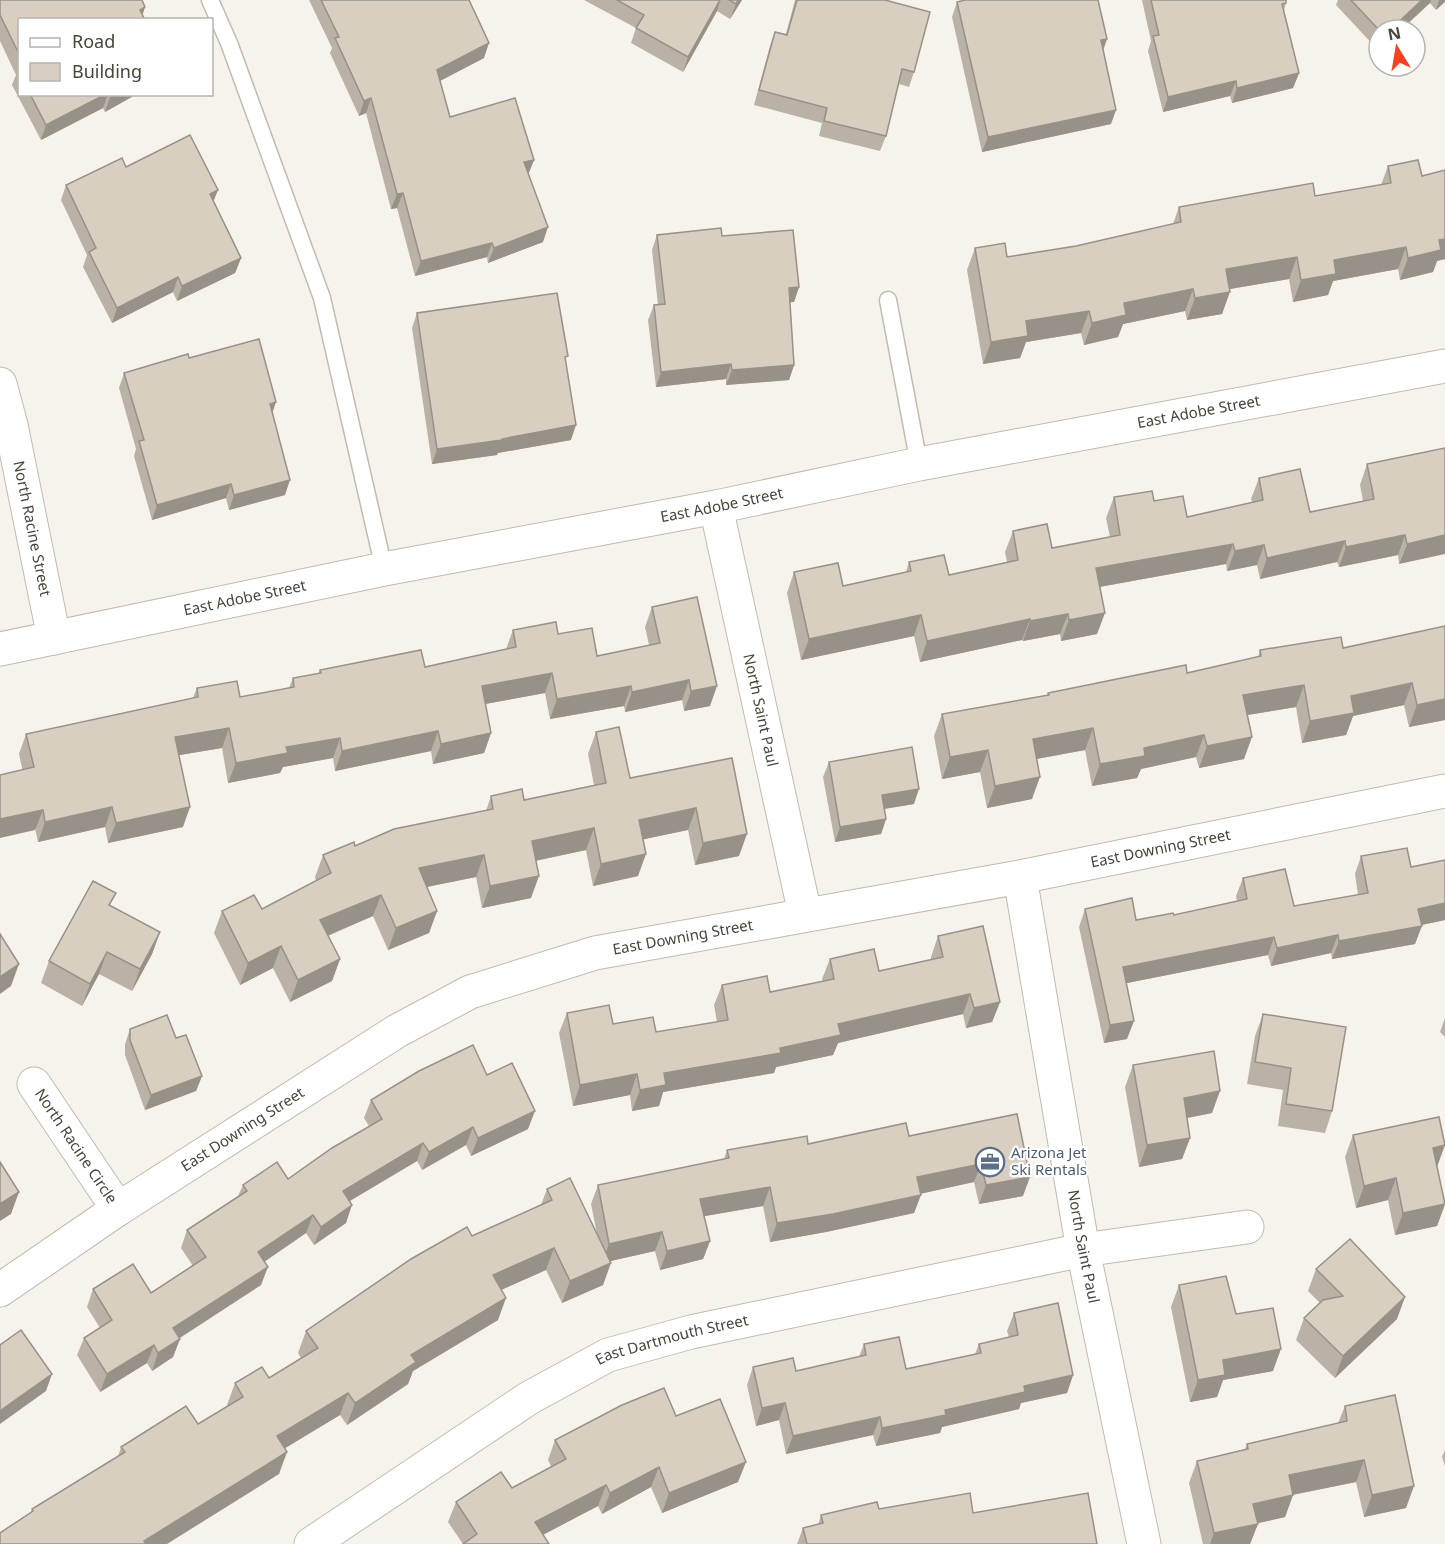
<svg xmlns="http://www.w3.org/2000/svg" width="1445" height="1544" font-family="'Noto Sans',sans-serif">
	<style>
		.lines { fill: none; stroke-linecap: round; stroke-linejoin: round }
		.service-casing { stroke: #c2bbae; stroke-width: 19 }
		.minor-casing { stroke: #c2bbae; stroke-width: 35 }
		.tertiary-casing { stroke: #c2bbae; stroke-width: 35 }
		.service { stroke: #fff; stroke-width: 16 }
		.minor { stroke: #fff; stroke-width: 33 }
		.tertiary { stroke: #fff; stroke-width: 33 }
		.wall { fill: #bab2a6 }
		.shaded-wall { fill: #979187 }
		.building { fill: #d8cfc1; stroke: #979187; stroke-width: 1.5 }
		.labels { text-anchor: middle; stroke-width: 4.5; stroke-linejoin: round; paint-order: stroke }
		.street-label { font-size: 15px; fill: #4b4439; stroke: #fff }
		.service-label { font-size: 15px; fill: #4e5e75; stroke: #fff; text-anchor: start }
	</style>
	<rect width="100%" height="100%" fill="#f6f3ec"/>
	<g class="lines">
		<g class="service-casing">
			<g id="service">
				<polyline points="210,0 229,43 322,298 384,569"/>
				<polyline points="888,300 919,464"/>
			</g>
		</g>
		<g class="minor-casing">
			<g id="minor">
				<path id="s1" d="M0,384L11,425L54,638"/>
				<path id="s2" d="M716,507L805,914"/>
				<path id="s3" d="M1020,877L1083,1250L1144,1544"/>
				<path id="s4" d="M34,1084L118,1209"/>
				<path id="s5" d="M0,1290L118,1209L397,1031L470,992L595,953L1020,877L1445,791"/>
				<path id="s6" d="M311,1544L529,1398L608,1355L691,1332L1083,1250L1247,1227"/>
			</g>
		</g>
		<g class="tertiary-casing">
			<g id="tertiary">
				<path id="s7" d="M0,649L384,569L716,507L919,464L1445,366"/>
			</g>
		</g>
		<use href="#service" class="service"/>
		<use href="#minor" class="minor"/>
		<use href="#tertiary" class="tertiary"/>
	</g>
	<g class="wall">
		<polygon points="0,0 145,7 142,14 20,20 20,94 137,94 105,112 103,108 41,140 12,85 16,75 0,41"/>
		<polygon points="309,0 469,0 484,58 440,81 450,117 534,160 528,174 543,242 488,263 487,257 415,276 397,208 391,209 366,113 359,116 330,53 332,48"/>
		<polygon points="584,0 742,0 730,19 717,11 683,72 631,43 636,28"/>
		<polygon points="795,0 885,0 914,72 909,87 899,84 886,136 880,151 819,136 822,123 754,105 770,46 775,32 786,34"/>
		<polygon points="1142,0 1286,0 1286,3 1284,10 1299,73 1293,88 1232,103 1230,96 1163,112 1148,51 1151,41"/>
		<polygon points="1338,0 1445,0 1436,10 1430,3 1379,30 1379,50 1378,50 1336,5"/>
		<polygon points="957,2 1103,50 1111,124 982,152 952,17"/>
		<polygon points="1388,166 1422,176 1445,170 1445,259 1437,261 1433,272 1400,280 1398,269 1333,281 1328,295 1293,302 1289,279 1230,289 1222,314 1187,320 1185,311 1123,324 1118,337 1084,345 1081,333 1026,342 1020,358 983,364 967,270 975,248 1007,257 1076,246 1173,224 1179,207 1315,196 1381,185"/>
		<polygon points="126,167 213,202 241,258 235,273 177,301 173,292 112,323 83,267 87,255 61,200 66,185"/>
		<polygon points="657,235 722,236 799,287 794,302 790,302 794,365 789,380 726,385 726,379 656,387 648,320 654,305 658,305 652,250"/>
		<polygon points="417,313 566,363 571,440 498,453 497,455 432,464 412,328"/>
		<polygon points="189,358 273,412 285,495 229,510 226,498 152,520 134,456 136,449 119,388 124,373"/>
		<polygon points="1445,448 1399,564 1398,555 1339,567 1337,562 1260,579 1257,565 1227,571 1226,564 1099,587 1097,634 1061,641 1060,634 1023,641 1022,640 920,662 914,636 801,660 787,593 794,572 843,586 906,572 909,562 949,575 1007,562 1005,552 1013,531 1052,548 1110,537 1106,518 1114,497 1154,501 1187,517 1252,502 1251,499 1259,478 1310,512 1363,501 1360,485 1367,464"/>
		<polygon points="652,607 710,706 684,711 682,700 625,712 624,706 550,719 545,693 485,704 491,733 484,753 433,764 431,751 335,771 333,758 283,767 280,773 228,783 222,748 179,755 183,827 108,843 105,827 38,842 19,754 26,734 193,698 197,688 240,697 289,688 293,678 318,674 320,670 425,667 506,649 513,630 558,634 597,656 649,645 645,627"/>
		<polygon points="1445,626 1445,720 1409,727 1404,705 1353,716 1346,735 1302,743 1296,707 1247,715 1244,759 1199,768 1196,757 1141,769 1137,778 1092,786 1085,750 1037,759 1032,799 987,808 980,772 942,779 934,736 942,714 1047,696 1048,693 1187,673 1258,657 1260,650 1343,648"/>
		<polygon points="596,732 630,778 732,758 739,856 695,865 688,830 643,839 638,876 593,886 586,850 536,861 531,898 482,908 476,877 427,887 437,911 429,933 388,950 373,916 328,936 340,959 332,981 290,1002 273,968 240,985 214,933 222,911 262,909 316,881 315,877 323,855 486,811 491,796 524,800 594,785 588,754"/>
		<polygon points="829,762 914,804 884,809 886,819 881,834 835,842 823,777"/>
		<polygon points="1361,856 1411,867 1445,860 1445,920 1421,925 1415,944 1332,959 1331,953 1271,966 1268,955 1127,983 1127,1039 1104,1043 1079,927 1085,909 1136,920 1174,915 1237,901 1236,896 1243,878 1294,906 1358,895 1355,874"/>
		<polygon points="111,906 160,932 152,954 132,991 99,974 82,1006 41,983 49,961"/>
		<polygon points="938,936 1000,1002 992,1022 966,1028 963,1014 838,1043 833,1055 776,1067 774,1073 663,1092 659,1106 632,1111 630,1095 573,1106 559,1033 567,1013 613,1024 656,1032 717,1022 714,1005 722,985 770,992 823,981 822,979 830,959 879,971 931,960 931,957"/>
		<polygon points="1263,1014 1332,1111 1325,1133 1278,1126 1283,1090 1247,1084 1255,1036"/>
		<polygon points="1445,1018 1445,1037 1440,1032"/>
		<polygon points="130,1029 176,1038 202,1076 196,1091 145,1110 125,1055 125,1044"/>
		<polygon points="1133,1065 1212,1113 1187,1118 1190,1138 1182,1159 1139,1167 1125,1087"/>
		<polygon points="487,1075 528,1129 471,1156 466,1145 422,1170 417,1161 350,1201 346,1223 314,1245 306,1233 264,1262 261,1285 180,1338 173,1357 152,1371 147,1363 100,1392 77,1355 84,1338 100,1328 87,1307 93,1289 151,1293 193,1266 181,1248 187,1230 238,1196 243,1185 288,1179 369,1126 364,1118 371,1100"/>
		<polygon points="1017,1114 1023,1196 979,1204 974,1182 921,1193 914,1213 826,1232 770,1242 763,1206 704,1216 710,1241 703,1259 660,1270 655,1251 610,1261 603,1285 562,1303 546,1270 501,1290 498,1320 413,1371 408,1384 347,1425 340,1415 284,1448 279,1474 31,1512 32,1509 118,1457 121,1447 198,1424 228,1406 227,1405 235,1383 269,1378 301,1358 298,1353 306,1331 472,1236 541,1205 547,1189 597,1234 591,1204 598,1185 724,1159 727,1150 909,1136"/>
		<polygon points="1353,1135 1437,1167 1445,1204 1437,1226 1395,1235 1388,1200 1356,1208 1345,1157"/>
		<polygon points="1316,1269 1397,1319 1335,1378 1296,1340 1304,1318 1320,1303 1308,1291"/>
		<polygon points="1179,1285 1236,1314 1273,1371 1223,1380 1217,1397 1190,1402 1171,1307"/>
		<polygon points="1014,1313 1073,1375 1067,1393 1021,1403 1019,1409 942,1427 940,1433 876,1446 873,1435 786,1454 779,1420 756,1426 747,1385 753,1367 796,1371 859,1357 864,1344 906,1369 975,1354 979,1344 1009,1337 1007,1331"/>
		<polygon points="1345,1406 1406,1508 1364,1517 1356,1482 1293,1495 1285,1517 1258,1523 1250,1544 1203,1544 1189,1483 1197,1461 1245,1449 1247,1444 1338,1423"/>
		<polygon points="676,1416 738,1482 662,1513 651,1487 602,1514 598,1506 543,1535 463,1544 448,1522 456,1502 512,1488 551,1466 548,1460 555,1440"/>
		<polygon points="1445,1450 1445,1466 1442,1457"/>
		<polygon points="879,1509 973,1513 1097,1544 797,1544 803,1528 818,1525 821,1515"/>
	</g>
	<g class="shaded-wall">
		<polygon points="720,0 717,11 683,72 688,57"/>
		<polygon points="738,0 742,0 730,19 736,4"/>
		<polygon points="1422,0 1431,0 1430,3 1401,30 1390,30"/>
		<polygon points="1439,0 1445,0 1445,2 1436,10"/>
		<polygon points="145,7 141,20 140,10"/>
		<polygon points="1107,39 1102,54 1101,40"/>
		<polygon points="489,43 484,58 432,85 437,70"/>
		<polygon points="1299,73 1293,88 1232,103 1237,88"/>
		<polygon points="1236,81 1230,96 1163,112 1168,97"/>
		<polygon points="106,94 108,94 103,108 41,140 46,125"/>
		<polygon points="115,94 137,94 105,112 110,97"/>
		<polygon points="371,98 366,113 359,116 364,101"/>
		<polygon points="1116,110 1111,124 982,152 988,137"/>
		<polygon points="534,160 528,175 524,162"/>
		<polygon points="218,190 212,205 210,194"/>
		<polygon points="403,193 397,208 391,209 397,194"/>
		<polygon points="548,227 543,242 488,263 494,248"/>
		<polygon points="1445,239 1445,259 1437,261 1433,272 1400,280 1408,258 1439,240"/>
		<polygon points="492,243 487,257 415,276 421,261"/>
		<polygon points="1406,247 1398,269 1333,281 1328,295 1293,302 1301,280 1334,260"/>
		<polygon points="1297,257 1289,279 1218,291 1226,269"/>
		<polygon points="241,258 235,273 177,301 182,286"/>
		<polygon points="178,277 173,292 112,323 117,308"/>
		<polygon points="799,287 794,302 783,303 789,288"/>
		<polygon points="1193,289 1185,311 1123,324 1118,337 1084,345 1092,323 1124,303"/>
		<polygon points="1230,292 1222,314 1187,320 1195,298"/>
		<polygon points="1089,311 1081,333 1026,342 1020,358 983,364 991,342 1026,321"/>
		<polygon points="731,364 726,379 656,387 661,372"/>
		<polygon points="794,365 789,380 726,385 732,370"/>
		<polygon points="276,402 271,417 270,404"/>
		<polygon points="576,425 571,440 498,453 497,455 432,464 437,449"/>
		<polygon points="290,480 285,495 229,510 234,495"/>
		<polygon points="231,484 226,498 152,520 157,505"/>
		<polygon points="1405,535 1398,555 1339,567 1346,547"/>
		<polygon points="1445,535 1445,554 1399,564 1407,544"/>
		<polygon points="1345,541 1337,562 1260,579 1267,558"/>
		<polygon points="1233,544 1226,564 1088,589 1096,568"/>
		<polygon points="1264,545 1257,565 1227,571 1235,551"/>
		<polygon points="1105,613 1097,634 1061,641 1069,620"/>
		<polygon points="1068,614 1060,634 1023,641 1030,621"/>
		<polygon points="921,615 914,636 801,660 809,639"/>
		<polygon points="1030,619 1022,640 920,662 927,641"/>
		<polygon points="552,673 545,693 474,706 482,686"/>
		<polygon points="689,680 682,700 625,712 632,692"/>
		<polygon points="1412,683 1404,705 1353,716 1346,735 1302,743 1310,721 1351,696"/>
		<polygon points="1304,685 1296,707 1235,717 1243,695"/>
		<polygon points="631,686 624,706 550,719 557,699"/>
		<polygon points="717,686 710,706 684,711 691,691"/>
		<polygon points="1445,699 1445,720 1409,727 1417,705"/>
		<polygon points="229,728 222,748 168,757 175,737"/>
		<polygon points="1093,728 1085,750 1025,761 1033,739"/>
		<polygon points="438,731 431,751 335,771 342,751"/>
		<polygon points="491,733 484,753 433,764 441,744"/>
		<polygon points="1204,735 1196,757 1141,769 1137,778 1092,786 1100,764 1144,748"/>
		<polygon points="1252,737 1244,759 1199,768 1207,746"/>
		<polygon points="340,738 333,758 283,767 280,773 228,783 236,763 286,747"/>
		<polygon points="988,750 980,772 942,779 950,757"/>
		<polygon points="1040,777 1032,799 987,808 995,786"/>
		<polygon points="919,789 914,804 877,810 882,795"/>
		<polygon points="112,807 105,827 38,842 45,822"/>
		<polygon points="190,807 183,827 108,843 116,823"/>
		<polygon points="696,808 688,830 631,842 639,820"/>
		<polygon points="43,810 35,830 0,838 0,819"/>
		<polygon points="886,819 881,834 835,842 840,827"/>
		<polygon points="594,828 586,850 524,863 532,841"/>
		<polygon points="747,834 739,856 695,865 703,843"/>
		<polygon points="646,854 638,876 593,886 601,864"/>
		<polygon points="484,855 476,877 411,890 419,868"/>
		<polygon points="539,876 531,898 482,908 490,886"/>
		<polygon points="381,895 373,916 312,942 320,920"/>
		<polygon points="1445,903 1445,920 1412,927 1418,909"/>
		<polygon points="437,911 429,933 388,950 396,928"/>
		<polygon points="1422,926 1415,944 1332,959 1339,941"/>
		<polygon points="160,932 152,954 132,991 140,969"/>
		<polygon points="1338,935 1331,953 1271,966 1277,948"/>
		<polygon points="1274,937 1268,955 1117,985 1123,967"/>
		<polygon points="281,946 273,968 240,985 248,963"/>
		<polygon points="107,952 99,974 82,1006 90,984"/>
		<polygon points="340,959 332,981 290,1002 298,980"/>
		<polygon points="19,964 11,986 0,994 0,977"/>
		<polygon points="970,994 963,1014 838,1043 833,1055 776,1067 774,1073 663,1092 659,1106 632,1111 640,1090 664,1073 780,1048 838,1024"/>
		<polygon points="1000,1002 992,1022 966,1028 974,1008"/>
		<polygon points="1134,1021 1127,1039 1104,1043 1110,1025"/>
		<polygon points="637,1074 630,1095 573,1106 580,1085"/>
		<polygon points="202,1076 196,1091 145,1110 151,1095"/>
		<polygon points="1220,1091 1212,1113 1176,1120 1184,1098"/>
		<polygon points="535,1111 528,1129 471,1156 478,1138"/>
		<polygon points="473,1127 466,1145 422,1170 429,1152"/>
		<polygon points="1190,1138 1182,1159 1139,1167 1147,1145"/>
		<polygon points="423,1143 417,1161 336,1209 343,1191"/>
		<polygon points="1445,1145 1437,1167 1433,1148"/>
		<polygon points="981,1164 974,1182 911,1196 917,1177"/>
		<polygon points="1030,1177 1023,1196 979,1204 986,1185"/>
		<polygon points="1396,1178 1388,1200 1356,1208 1364,1186"/>
		<polygon points="770,1187 763,1206 694,1218 700,1199"/>
		<polygon points="19,1192 11,1214 0,1221 0,1204"/>
		<polygon points="921,1195 914,1213 826,1232 770,1242 777,1223"/>
		<polygon points="1445,1204 1437,1226 1395,1235 1403,1213"/>
		<polygon points="352,1205 346,1223 314,1245 321,1227"/>
		<polygon points="313,1215 306,1233 252,1270 258,1252"/>
		<polygon points="662,1232 655,1251 602,1263 609,1244"/>
		<polygon points="710,1241 703,1259 660,1270 667,1251"/>
		<polygon points="554,1248 546,1270 485,1297 493,1275"/>
		<polygon points="611,1263 603,1285 562,1303 570,1281"/>
		<polygon points="268,1267 261,1285 167,1346 173,1328"/>
		<polygon points="1405,1297 1397,1319 1335,1378 1343,1356"/>
		<polygon points="506,1298 498,1320 413,1371 408,1384 347,1425 355,1403 411,1355"/>
		<polygon points="180,1339 173,1357 152,1371 158,1353"/>
		<polygon points="154,1345 147,1363 100,1392 107,1374"/>
		<polygon points="1281,1349 1273,1371 1223,1380 1217,1397 1190,1402 1198,1380 1223,1360"/>
		<polygon points="52,1374 46,1391 0,1424 0,1411"/>
		<polygon points="1073,1375 1067,1393 1021,1403 1019,1409 942,1427 940,1433 876,1446 882,1428 1024,1386"/>
		<polygon points="348,1393 340,1415 269,1458 277,1436"/>
		<polygon points="785,1403 779,1420 756,1426 762,1408"/>
		<polygon points="880,1417 873,1435 786,1454 793,1436"/>
		<polygon points="287,1452 279,1474 167,1544 143,1544 144,1541"/>
		<polygon points="1364,1460 1356,1482 1281,1497 1289,1475"/>
		<polygon points="746,1462 738,1482 662,1513 669,1493"/>
		<polygon points="659,1467 651,1487 602,1514 610,1493"/>
		<polygon points="606,1485 598,1506 527,1543 535,1522"/>
		<polygon points="1414,1486 1406,1508 1364,1517 1372,1495"/>
		<polygon points="1293,1495 1285,1517 1245,1526 1253,1504"/>
		<polygon points="1258,1524 1250,1544 1210,1544 1214,1533"/>
	</g>
	<g class="building">
		<polygon points="0,0 142,0 145,7 140,10 145,20 20,20 20,56 0,15"/>
		<polygon points="321,0 469,0 489,43 437,70 450,117 515,98 534,160 524,162 548,227 494,248 492,243 421,261 403,193 397,194 371,98 364,101 335,38 339,37"/>
		<polygon points="617,0 720,0 688,57 636,28 644,15"/>
		<polygon points="729,0 738,0 736,4"/>
		<polygon points="797,0 885,0 930,12 914,72 902,69 886,136 824,121 827,108 759,90 775,32 787,35"/>
		<polygon points="965,0 1098,0 1107,39 1101,40 1116,110 988,137 957,2"/>
		<polygon points="1151,0 1286,0 1286,3 1282,4 1299,73 1237,88 1236,81 1168,97 1153,36 1159,35"/>
		<polygon points="1351,0 1422,0 1390,30 1379,30"/>
		<polygon points="30,94 106,94 46,125"/>
		<polygon points="190,135 218,190 210,194 241,258 182,286 178,277 117,308 89,252 96,248 66,185 122,158 126,167"/>
		<polygon points="1418,160 1422,176 1445,170 1445,239 1439,240 1441,250 1408,258 1406,247 1334,260 1336,274 1301,280 1297,257 1226,269 1230,292 1195,298 1193,289 1124,303 1126,315 1092,323 1089,311 1026,321 1028,336 991,342 975,248 1005,243 1007,257 1076,246 1181,222 1179,207 1313,183 1315,196 1391,183 1388,166"/>
		<polygon points="721,228 722,236 793,230 799,287 789,288 794,365 732,370 731,364 661,372 654,305 665,304 657,235"/>
		<polygon points="557,293 568,356 565,357 576,425 502,439 502,440 437,449 417,313"/>
		<polygon points="259,339 276,402 270,404 290,480 234,495 231,484 157,505 139,441 144,440 124,373 188,354 189,358"/>
		<polygon points="1445,448 1445,535 1407,544 1405,535 1346,547 1345,541 1267,558 1264,545 1235,551 1233,544 1096,568 1105,613 1069,620 1068,614 1030,621 1030,619 927,641 921,615 809,639 794,572 838,563 843,586 911,571 909,562 944,555 949,575 1018,560 1013,531 1047,524 1052,548 1120,535 1114,497 1152,491 1154,501 1183,496 1187,517 1263,500 1259,478 1300,469 1310,512 1374,499 1367,464"/>
		<polygon points="697,597 717,686 691,691 689,680 632,692 631,686 557,699 552,673 482,686 491,733 441,744 438,731 342,751 340,738 286,747 288,753 236,763 229,728 175,737 190,807 116,823 112,807 45,822 43,810 0,819 0,775 34,767 26,734 198,697 197,688 237,681 240,697 294,687 293,678 321,673 320,670 421,650 425,667 516,647 513,630 556,622 558,634 592,628 597,656 660,643 652,607"/>
		<polygon points="1445,626 1445,699 1417,705 1412,683 1351,696 1354,713 1310,721 1304,685 1243,695 1252,737 1207,746 1204,735 1144,748 1145,756 1100,764 1093,728 1033,739 1040,777 995,786 988,750 950,757 942,714 1049,695 1048,693 1186,665 1187,673 1261,656 1260,650 1341,637 1343,648"/>
		<polygon points="619,727 630,778 732,758 747,834 703,843 696,808 639,820 646,854 601,864 594,828 532,841 539,876 490,886 484,855 419,868 437,911 396,928 381,895 320,920 340,959 298,980 281,946 248,963 222,911 254,895 262,909 331,873 323,855 354,842 355,846 394,829 493,809 491,796 522,789 524,800 606,783 596,732"/>
		<polygon points="912,747 919,789 882,795 886,819 840,827 829,762"/>
		<polygon points="1407,848 1411,867 1445,860 1445,903 1418,909 1422,926 1339,941 1338,935 1277,948 1274,937 1123,967 1134,1021 1110,1025 1085,909 1132,898 1136,920 1173,913 1174,915 1247,899 1243,878 1285,869 1294,906 1368,893 1361,856"/>
		<polygon points="93,881 116,893 109,905 160,932 140,969 107,952 90,984 49,961"/>
		<polygon points="983,926 1000,1002 974,1008 970,994 838,1024 841,1035 780,1048 781,1053 664,1073 666,1085 640,1090 637,1074 580,1085 567,1013 609,1005 613,1024 653,1017 656,1032 728,1020 722,985 767,976 770,992 834,979 830,959 874,949 879,971 943,957 938,936"/>
		<polygon points="0,934 19,964 0,977"/>
		<polygon points="1263,1014 1346,1027 1332,1111 1286,1104 1291,1068 1255,1062"/>
		<polygon points="167,1015 176,1038 186,1035 202,1076 151,1095 130,1040 130,1029"/>
		<polygon points="473,1045 487,1075 512,1063 535,1111 478,1138 473,1127 429,1152 423,1143 343,1191 352,1205 321,1227 313,1215 258,1252 268,1267 173,1328 180,1339 158,1353 154,1345 107,1374 84,1338 112,1320 93,1289 133,1264 151,1293 206,1257 187,1230 247,1191 243,1185 277,1162 288,1179 332,1148 382,1119 371,1100 419,1071"/>
		<polygon points="1214,1051 1220,1091 1184,1098 1190,1138 1147,1145 1133,1065"/>
		<polygon points="1017,1114 1030,1177 986,1185 981,1164 917,1177 921,1195 833,1214 777,1223 770,1187 700,1199 710,1241 667,1251 662,1232 609,1244 598,1185 729,1158 727,1150 807,1136 808,1144 906,1123 909,1136"/>
		<polygon points="1439,1117 1445,1145 1433,1148 1445,1204 1403,1213 1396,1178 1364,1186 1353,1135"/>
		<polygon points="0,1162 19,1192 0,1204"/>
		<polygon points="570,1178 611,1263 570,1281 554,1248 493,1275 506,1298 411,1355 416,1362 355,1403 348,1393 277,1436 287,1452 144,1541 146,1544 0,1544 0,1533 33,1511 32,1509 125,1452 121,1447 186,1406 198,1424 243,1397 235,1383 262,1367 269,1378 318,1348 306,1331 411,1259 467,1227 472,1236 552,1200 547,1189"/>
		<polygon points="1350,1239 1405,1297 1343,1356 1304,1318 1323,1300 1343,1296 1316,1269"/>
		<polygon points="1226,1276 1236,1314 1273,1308 1281,1349 1223,1360 1225,1375 1198,1380 1179,1285"/>
		<polygon points="1058,1303 1073,1375 1024,1386 1025,1392 945,1410 946,1415 882,1428 880,1417 793,1436 785,1403 762,1408 753,1367 793,1358 796,1371 866,1355 864,1344 899,1337 906,1369 981,1353 979,1344 1018,1335 1014,1313"/>
		<polygon points="21,1330 52,1374 0,1411 0,1345"/>
		<polygon points="664,1388 676,1416 720,1399 746,1462 669,1493 659,1467 610,1493 606,1485 535,1522 549,1544 463,1544 477,1534 456,1502 501,1472 512,1488 566,1459 555,1440 622,1405"/>
		<polygon points="1395,1395 1414,1486 1372,1495 1364,1460 1289,1475 1293,1495 1253,1504 1258,1524 1214,1533 1197,1461 1248,1449 1247,1444 1347,1421 1345,1406"/>
		<polygon points="970,1493 973,1513 1088,1493 1097,1544 807,1544 803,1528 823,1523 821,1515 877,1502 879,1509"/>
	</g>
	<defs>
		<g id="office-ring" transform="scale(1.5)"><circle r="9.5" fill="#fff" stroke="#5c6f8a" stroke-width="1.5"/><path d="M-6-3h4V-5.5h4V-3h4V5H-6ZM-1-4.5V-3h2v-1.5ZM-6 0V1H6V0Z" fill="#5c6f8a"/></g>
	</defs>
	<g fill-rule="evenodd">
		<use href="#office-ring" x="990" y="1162"/>
	</g>
	<g class="labels">
		<g class="street-label">
			<text dy="5" stroke="none"><textPath href="#s7" startOffset="1222">East Adobe Street</textPath></text>
			<text dy="5" stroke="none"><textPath href="#s7" startOffset="736">East Adobe Street</textPath></text>
			<text dy="5" stroke="none"><textPath href="#s1" startOffset="148">North Racine Street</textPath></text>
			<text dy="5" stroke="none"><textPath href="#s7" startOffset="250">East Adobe Street</textPath></text>
			<text dy="5" stroke="none"><textPath href="#s2" startOffset="208">North Saint Paul</textPath></text>
			<text dy="5" stroke="none"><textPath href="#s5" startOffset="1263">East Downing Street</textPath></text>
			<text dy="5" stroke="none"><textPath href="#s5" startOffset="777">East Downing Street</textPath></text>
			<text dy="5" stroke="none"><textPath href="#s5" startOffset="291">East Downing Street</textPath></text>
			<text dy="5" stroke="none"><textPath href="#s4" startOffset="75">North Racine Circle</textPath></text>
			<text dy="5" stroke="none"><textPath href="#s3" startOffset="375">North Saint Paul</textPath></text>
			<text dy="5" stroke="none"><textPath href="#s6" startOffset="418">East Dartmouth Street</textPath></text>
		</g>
		<g class="service-label">
			<text x="1011" y="1158">Arizona Jet<tspan x="1011" dy="17">Ski Rentals</tspan></text>
		</g>
	</g>
	<rect x="18" y="18" width="195" height="78" fill="#ffffff" stroke="#b7b4b0" stroke-width="1.5"/>
	<rect x="30" y="38" width="30" height="9" fill="#ffffff" stroke="#b7b4b0" stroke-width="1.5"/>
	<text x="72" y="48" font-size="18" fill="#4b4439">Road</text>
	<rect x="30" y="63" width="30" height="18" fill="#d8cfc1" stroke="#b7b4b0" stroke-width="1.5"/>
	<text x="72" y="78" font-size="18" fill="#4b4439">Building</text>
	<g transform="translate(1397 48) rotate(349)"><circle r="28" fill="#ffffff" stroke="#b7b4b0" stroke-width="1.5"/>
	<path d="M0-4.5L10 22L0 15L-10 22Z" fill="#fc3f1d"/>
	<text y="-9" font-size="16" font-weight="bold" text-anchor="middle" fill="#4b4439">N</text>
	</g>
</svg>
